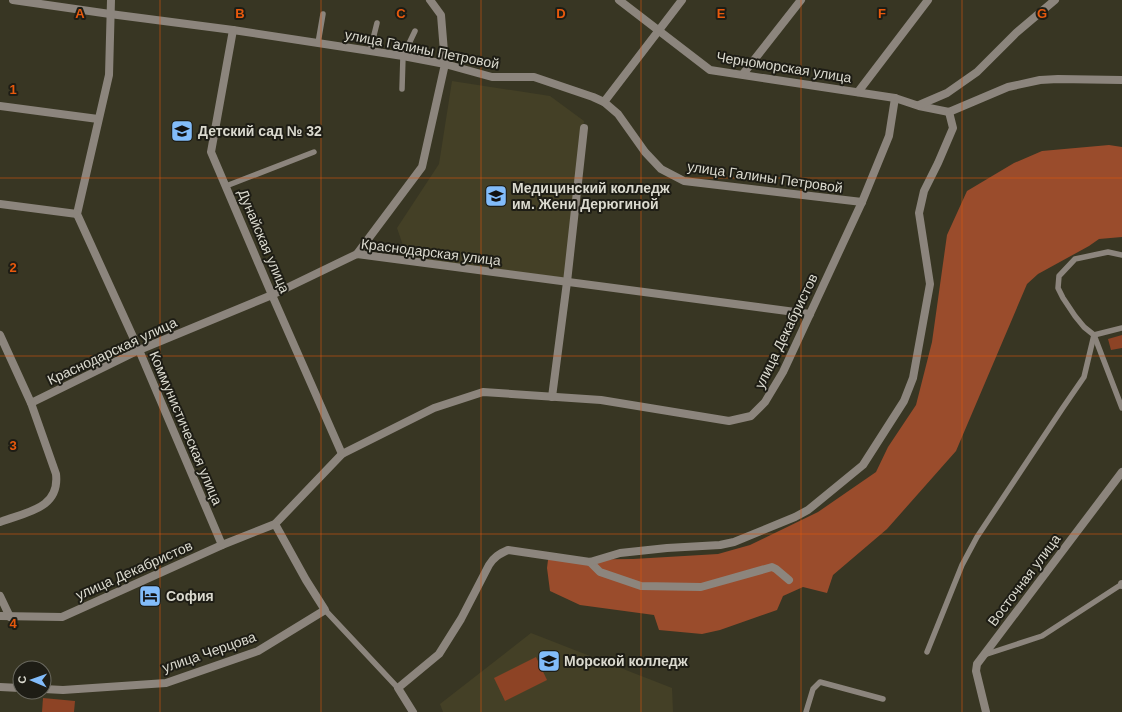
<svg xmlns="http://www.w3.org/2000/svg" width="1122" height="712" font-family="Helvetica,sans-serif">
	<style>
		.built { fill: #444026 }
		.green { fill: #8d4325 }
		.forest { fill: #9a4c2c }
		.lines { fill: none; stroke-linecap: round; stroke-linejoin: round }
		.service { stroke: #8c857d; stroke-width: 5.5 }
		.minor { stroke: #8c857d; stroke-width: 8 }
		.grid { fill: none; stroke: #e8590c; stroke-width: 1; stroke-opacity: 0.55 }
		.labels { text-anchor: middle; stroke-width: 4; stroke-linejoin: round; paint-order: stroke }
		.street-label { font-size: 14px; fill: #dbdacf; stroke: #1e1d15 }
		.poi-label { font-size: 14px; font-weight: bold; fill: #dbdacf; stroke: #1e1d15; text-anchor: start }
		.grid-label { font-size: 13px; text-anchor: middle; font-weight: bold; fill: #e8590c; stroke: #1e1d15; stroke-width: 4; stroke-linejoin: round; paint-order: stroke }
	</style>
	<rect width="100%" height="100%" fill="#383623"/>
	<g class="built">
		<polygon points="452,81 550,96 584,121 564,278 407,257 397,228 439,164"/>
		<polygon points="531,633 672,688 673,712 443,712 440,704"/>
	</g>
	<g class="green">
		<polygon points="1122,335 1122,348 1111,350 1108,339"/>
		<polygon points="536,657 547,680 505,701 494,678"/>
		<polygon points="43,698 75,701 74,712 42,712"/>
	</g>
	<polygon class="forest" points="1109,145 1122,147 1122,237 1099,239 1089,246 1038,274 1027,284 956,451 887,529 833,575 827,593 803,587 783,596 777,610 720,630 702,634 659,630 654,615 580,605 550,591 547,568 548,560 633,559 718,554 750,545 818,512 876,472 888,447 916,405 932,342 947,235 967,191 1014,163 1042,151"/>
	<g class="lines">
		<g class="service">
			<polyline points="318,43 323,14"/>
			<polyline points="370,51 377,23"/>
			<polyline points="402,89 403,56 415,31"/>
			<polyline points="226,186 314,152"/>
			<polyline points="1122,255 1108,252 1075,259 1059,276 1058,288 1063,298 1075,316 1084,327 1094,335 1122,408"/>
			<polyline points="1094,335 1122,328"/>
			<polyline points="325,610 398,688"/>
			<polyline points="927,652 962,565 977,537 1062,409 1084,377 1094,335"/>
			<polyline points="984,655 1042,636 1122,584"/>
			<polyline points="806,712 813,689 820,682 883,699"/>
		</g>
		<g class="minor">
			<polyline points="13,0 110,14 233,30 403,56 445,64 492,77 534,77 593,97 604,102 618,114 645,152 661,169 684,181 862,202"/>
			<polyline points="111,0 109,75 77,214 139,350 222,545"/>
			<polyline points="619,0 710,70 895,98 919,106 949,112 1008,87 1040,80 1058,79 1122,80"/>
			<polyline points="233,30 211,152 272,295 342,454"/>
			<polyline points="743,74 801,0"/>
			<polyline points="858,92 928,0"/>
			<polyline points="604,102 682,0"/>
			<polyline points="919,105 947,93 977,72 1016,33 1055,0"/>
			<polyline points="0,106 98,119"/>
			<polyline points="0,204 77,214"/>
			<polyline points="357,254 422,167 445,64 441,15 430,0"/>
			<path d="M0,335L31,403L56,474C60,509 26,512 0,522"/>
			<polyline points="552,397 567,282 584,128"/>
			<polyline points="31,403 139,350 272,295 357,254 810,314"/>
			<polyline points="590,562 600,572 641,586 701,587 772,567 776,569 789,580"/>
			<polyline points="1122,584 1122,585"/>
			<polyline points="0,596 10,617"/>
			<polyline points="0,616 62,617 222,545 275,524 342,454 434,408 483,392 601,400 729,421 751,416 765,402 783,372 862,202 889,136 895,98"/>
			<polyline points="0,687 20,688"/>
			<polyline points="44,689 63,690 166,683 258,651 325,610 306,580 275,524"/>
			<path d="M413,712L398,688L439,654L461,619L489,565C494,557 499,554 508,550L590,562L620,553L667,548L720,545L734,542L795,517L808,510L863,465L904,401L913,378L930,284L919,213L924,191L938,163L953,128L949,112"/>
			<polyline points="986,712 976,671 977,664 1122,472"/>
		</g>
	</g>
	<path class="grid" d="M160,0V712M321,0V712M481,0V712M641,0V712M801,0V712M962,0V712M0,178H1122M0,356H1122M0,534H1122"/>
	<defs>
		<g id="school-square" transform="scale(1.15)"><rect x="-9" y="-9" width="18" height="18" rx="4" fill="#82bcfa" stroke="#1e1d15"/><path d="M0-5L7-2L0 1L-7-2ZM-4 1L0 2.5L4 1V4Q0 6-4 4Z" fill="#111"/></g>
		<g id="university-square" transform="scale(1.15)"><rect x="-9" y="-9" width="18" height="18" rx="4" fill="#82bcfa" stroke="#1e1d15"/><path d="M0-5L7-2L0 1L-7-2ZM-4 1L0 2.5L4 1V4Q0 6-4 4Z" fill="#111"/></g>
		<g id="hotel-square" transform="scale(1.15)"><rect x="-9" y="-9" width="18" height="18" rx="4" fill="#82bcfa" stroke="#1e1d15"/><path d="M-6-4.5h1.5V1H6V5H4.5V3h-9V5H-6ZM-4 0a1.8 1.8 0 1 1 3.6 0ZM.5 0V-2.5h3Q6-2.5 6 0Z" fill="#111"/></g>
	</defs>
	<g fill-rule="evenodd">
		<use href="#school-square" x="182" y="131"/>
		<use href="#university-square" x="496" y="196"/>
		<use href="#hotel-square" x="150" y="596"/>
		<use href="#university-square" x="549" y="661"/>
	</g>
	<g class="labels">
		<g class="street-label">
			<text transform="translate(422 49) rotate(11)" y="5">улица Галины Петровой</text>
			<text transform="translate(784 67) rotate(9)" y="5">Черноморская улица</text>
			<text transform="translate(765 177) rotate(8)" y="5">улица Галины Петровой</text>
			<text transform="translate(264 241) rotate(67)" y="5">Дунайская улица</text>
			<text transform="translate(431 252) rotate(7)" y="5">Краснодарская улица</text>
			<text transform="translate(786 331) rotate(-64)" y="5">улица Декабристов</text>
			<text transform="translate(112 351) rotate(-25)" y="5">Краснодарская улица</text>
			<text transform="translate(186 428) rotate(67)" y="5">Коммунистическая улица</text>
			<text transform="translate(134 570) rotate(-24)" y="5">улица Декабристов</text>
			<text transform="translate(1024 580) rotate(-53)" y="5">Восточная улица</text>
			<text transform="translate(209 652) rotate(-19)" y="5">улица Черцова</text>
		</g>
		<g class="poi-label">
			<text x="198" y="136">Детский сад № 32</text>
			<text x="512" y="193">Медицинский колледж<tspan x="512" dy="16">им. Жени Дерюгиной</tspan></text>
			<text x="166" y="601">София</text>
			<text x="564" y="666">Морской колледж</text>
		</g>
	</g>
	<g class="grid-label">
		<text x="80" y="18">A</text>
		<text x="240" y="18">B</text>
		<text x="401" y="18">C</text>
		<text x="561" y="18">D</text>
		<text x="721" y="18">E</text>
		<text x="882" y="18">F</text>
		<text x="1042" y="18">G</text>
		<text x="13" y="94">1</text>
		<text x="13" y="272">2</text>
		<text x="13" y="450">3</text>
		<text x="13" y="628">4</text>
	</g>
	<g transform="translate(32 680) rotate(272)"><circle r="19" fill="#1e1d15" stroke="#6a695f"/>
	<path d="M0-3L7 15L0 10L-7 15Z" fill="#82bcfa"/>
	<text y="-6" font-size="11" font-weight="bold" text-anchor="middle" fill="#dbdacf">С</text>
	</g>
</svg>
